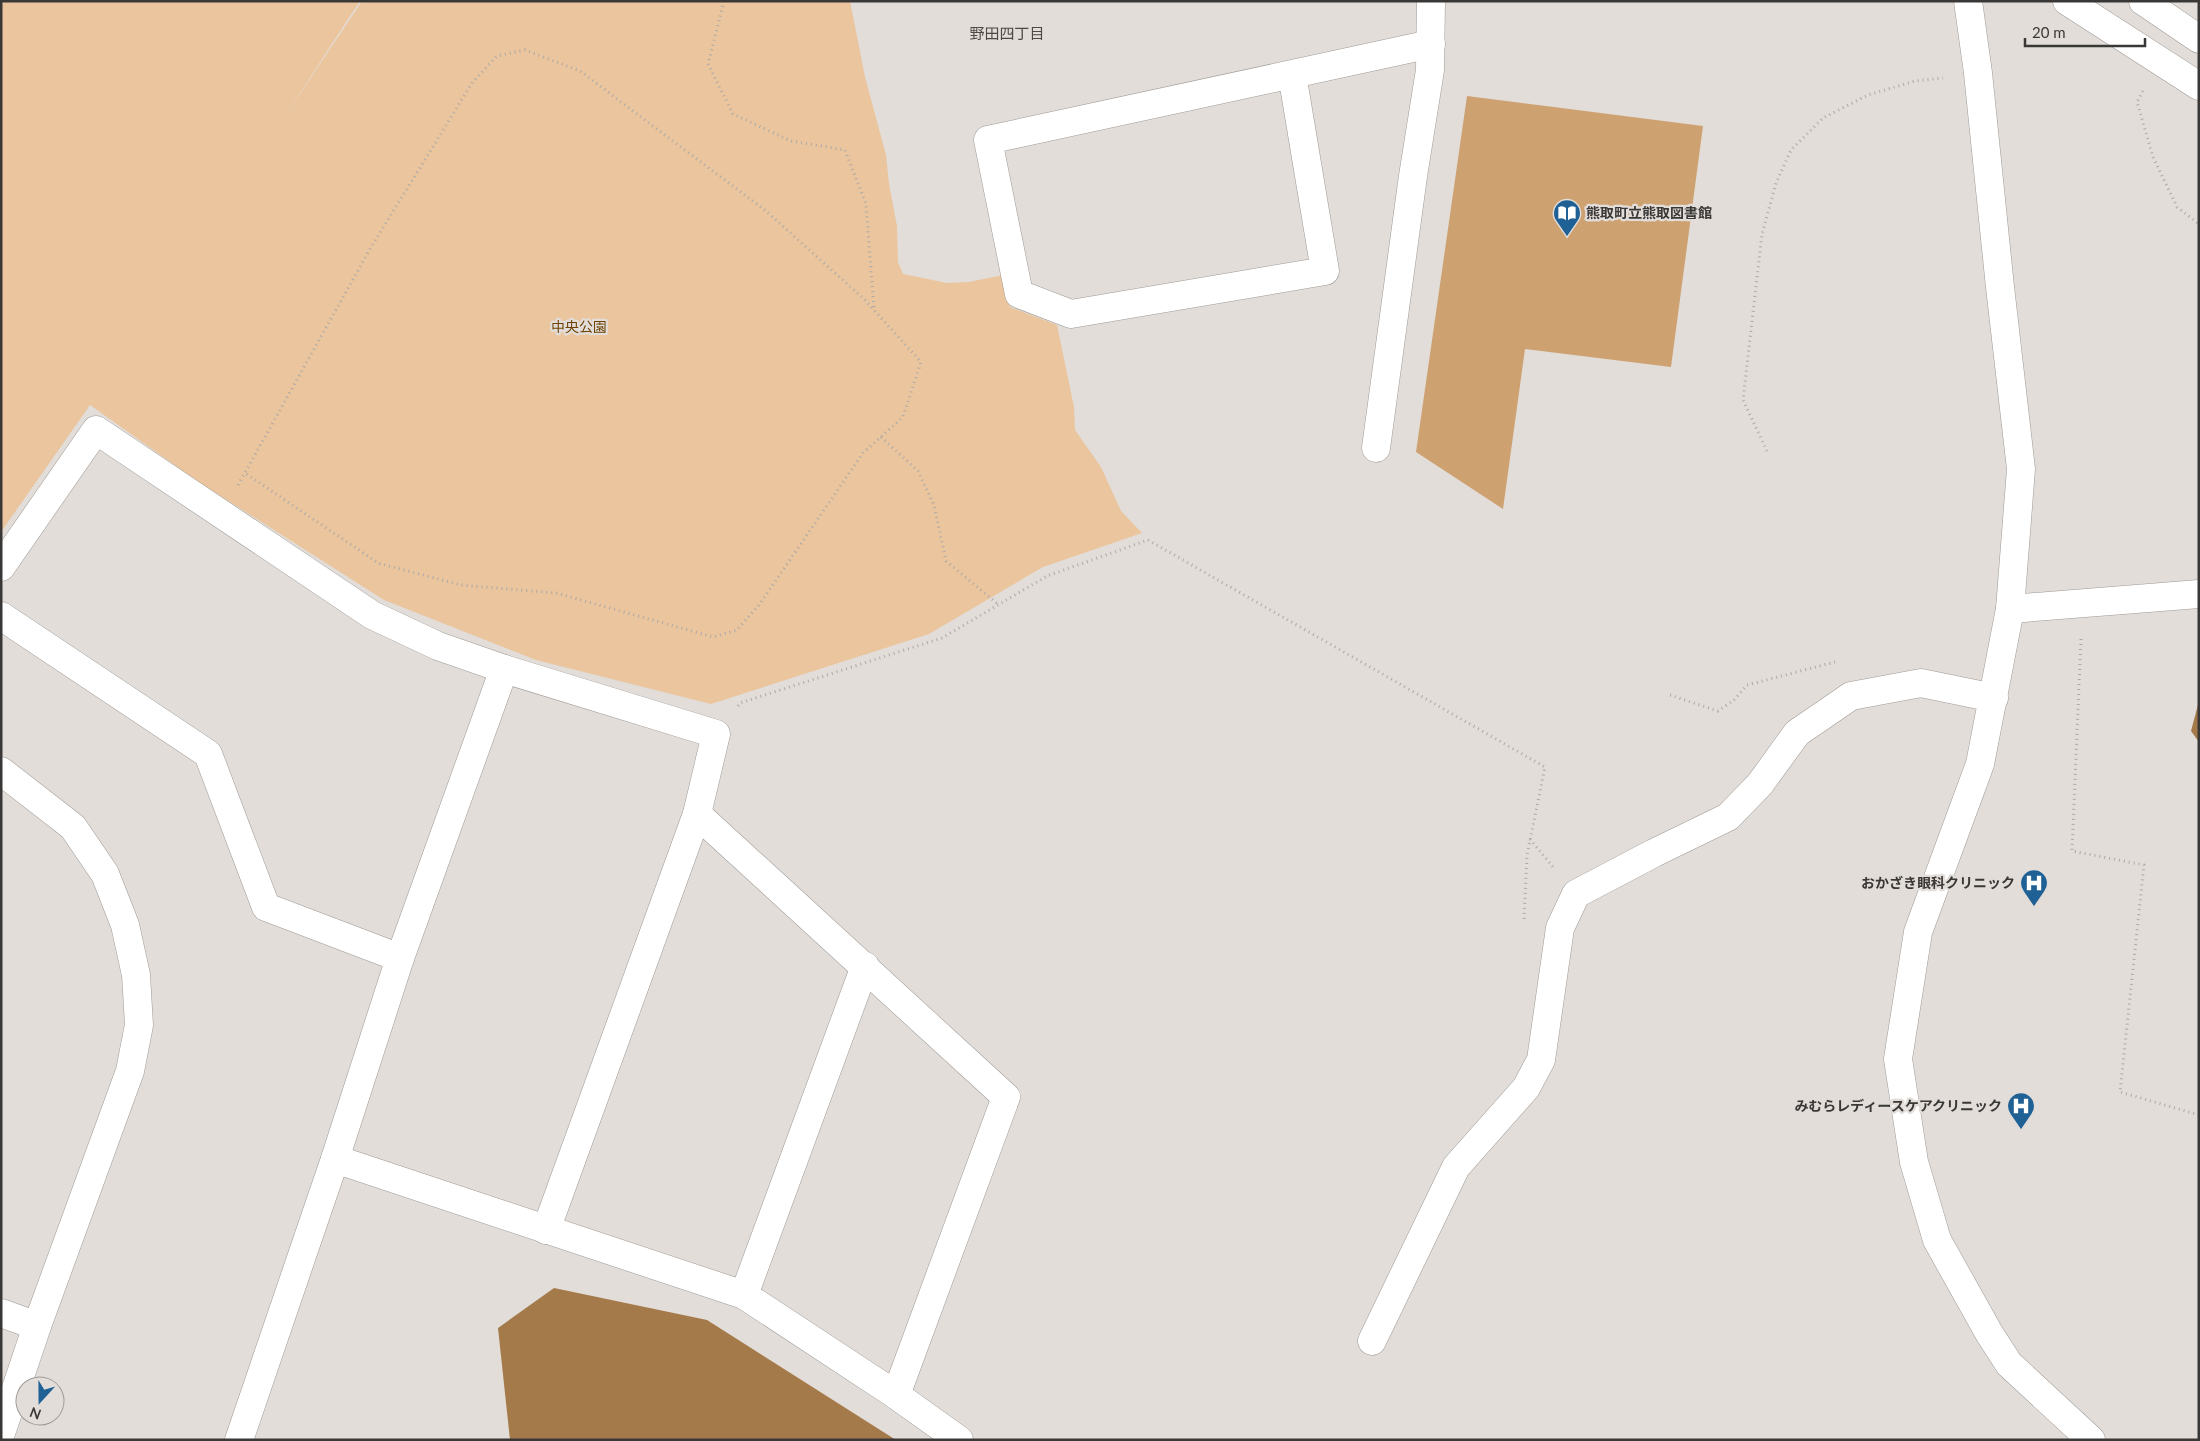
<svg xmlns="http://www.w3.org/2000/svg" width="2200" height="1441" font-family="Lato,'Noto Sans JP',sans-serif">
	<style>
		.green { fill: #eac59d }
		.water { fill: #a57a4b }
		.building { fill: #cea171 }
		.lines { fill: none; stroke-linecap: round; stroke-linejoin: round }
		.minor-casing { stroke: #9f9a96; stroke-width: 29 }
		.highway-casing { stroke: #9f9a96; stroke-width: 29 }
		.path { stroke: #ada9a6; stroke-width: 3; stroke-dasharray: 1 4; stroke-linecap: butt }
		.minor { stroke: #fff; stroke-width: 28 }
		.highway { stroke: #fff; stroke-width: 28 }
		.labels { text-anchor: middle; stroke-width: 4.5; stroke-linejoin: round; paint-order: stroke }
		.poi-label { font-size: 14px; font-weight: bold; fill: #3a3836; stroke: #e2ddd9; text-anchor: end }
		.park-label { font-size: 14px; fill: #6e4304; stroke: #e2ddd9 }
		.neighbourhood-label { font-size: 15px; fill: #4c4844; stroke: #e2ddd9 }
	</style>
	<rect width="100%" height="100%" fill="#e2ddd9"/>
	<polygon class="green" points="1,1 360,1 281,122 362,1 850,1 865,77 886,155 889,184 897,226 898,262 903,274 947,283 969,282 1003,275 1010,307 1057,325 1074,407 1075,430 1101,467 1121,511 1142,533 1043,567 929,634 711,704 536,660 384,600 197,481 90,405 1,532"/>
	<g class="water">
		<polygon points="2199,701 2199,742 2191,731"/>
		<polygon points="554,1288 707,1320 896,1440 510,1440 498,1328"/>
	</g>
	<polygon class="building" points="1467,96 1703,126 1671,367 1525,349 1503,509 1416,452"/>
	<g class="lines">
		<g class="minor-casing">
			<g id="minor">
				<polyline points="1968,1 1978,73 2000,287 2021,469 2010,609 1980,764 1918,932 1898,1059 1914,1162 1937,1240 1989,1333 2009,1364 2091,1440"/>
				<polyline points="1292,74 1325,271 1071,314 1019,294 988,140 1431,44"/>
				<polyline points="1376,448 1413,176 1430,70 1431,1"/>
				<polyline points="1,567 96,430 372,615 438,646 504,669 716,734 697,814 546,1230"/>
				<polyline points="2010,609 2199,594"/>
				<polyline points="1,616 208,754 266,907 400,958"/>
				<polyline points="1,771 73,827 105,874 125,925 136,975 139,1025 130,1071 37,1326 1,1433"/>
				<polyline points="335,1159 744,1295 896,1395 1006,1097 697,814"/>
				<polyline points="744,1295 865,966"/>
				<polyline points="1,1313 37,1326"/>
				<polyline points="1372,1341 1456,1167 1526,1088 1541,1060 1560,928 1576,894 1654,853 1728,817 1760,784 1797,733 1851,696 1921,683 1994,698"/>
				<polyline points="896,1395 959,1440"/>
				<polyline points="239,1440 335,1159 400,958 504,669"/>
			</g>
		</g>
		<g class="highway-casing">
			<g id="highway">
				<polyline points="2067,1 2199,86"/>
				<polyline points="2143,1 2199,39"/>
			</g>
		</g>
		<g class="path">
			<polyline points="724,1 708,64 733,114 791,141 845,150 866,204 874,310"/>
			<polyline points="2143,91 2137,102 2153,157 2177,207 2199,224"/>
			<polyline points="881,437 918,471 934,505 946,561 999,605"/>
			<polyline points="1767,451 1743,400 1762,234 1776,183 1791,150 1823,118 1868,95 1915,81 1943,78"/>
			<polyline points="238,485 370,249 472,83 497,56 525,50 580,71 766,211 864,299 921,362 903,417 863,453 759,605 737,630 713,637 556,593 461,585 378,563 245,473"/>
			<polyline points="2081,639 2072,851 2144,865 2120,1092 2199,1115"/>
			<polyline points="1670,695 1718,711 1734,700 1747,685 1835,662"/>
			<polyline points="738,706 740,703 942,638 1047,576 1148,540 1545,767 1527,855 1524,919"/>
			<polyline points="1530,839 1553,867"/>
		</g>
		<use href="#minor" class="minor"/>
		<use href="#highway" class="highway"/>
	</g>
	<defs>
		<g id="library-pin" transform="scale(1.4375)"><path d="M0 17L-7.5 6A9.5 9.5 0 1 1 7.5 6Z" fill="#1f6095" stroke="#e2ddd9"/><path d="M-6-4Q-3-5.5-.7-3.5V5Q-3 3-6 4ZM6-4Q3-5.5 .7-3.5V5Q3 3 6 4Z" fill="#fff"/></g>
		<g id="hospital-pin" transform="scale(1.4375)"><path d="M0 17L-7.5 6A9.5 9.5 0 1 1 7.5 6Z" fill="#1f6095" stroke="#e2ddd9"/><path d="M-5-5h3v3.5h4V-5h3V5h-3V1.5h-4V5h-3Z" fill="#fff"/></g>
	</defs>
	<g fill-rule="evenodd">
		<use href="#library-pin" x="1567" y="213"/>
		<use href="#hospital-pin" x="2034" y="883"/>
		<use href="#hospital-pin" x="2021" y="1106"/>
	</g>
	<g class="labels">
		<g class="poi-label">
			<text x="1586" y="218" text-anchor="start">熊取町立熊取図書館</text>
			<text x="2015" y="888">おかざき眼科クリニック</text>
			<text x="2002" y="1111">みむらレディースケアクリニック</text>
		</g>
		<g class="park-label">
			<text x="579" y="332">中央公園</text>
		</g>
		<g class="neighbourhood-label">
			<text x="1007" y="39">野田四丁目</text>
		</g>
	</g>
	<rect width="2200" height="1441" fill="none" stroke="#3a3836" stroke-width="5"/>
	<g transform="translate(40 1401) rotate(201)"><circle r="24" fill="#e2ddd9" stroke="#9f9b98"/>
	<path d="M0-4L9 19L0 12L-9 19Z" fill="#1f6095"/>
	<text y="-8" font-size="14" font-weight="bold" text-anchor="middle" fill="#3a3836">N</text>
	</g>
	<path d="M2025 38v8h120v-8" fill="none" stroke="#3a3836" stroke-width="2.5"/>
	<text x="2032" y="38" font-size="15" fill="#3a3836" stroke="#e2ddd9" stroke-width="4" paint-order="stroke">20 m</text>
</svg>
